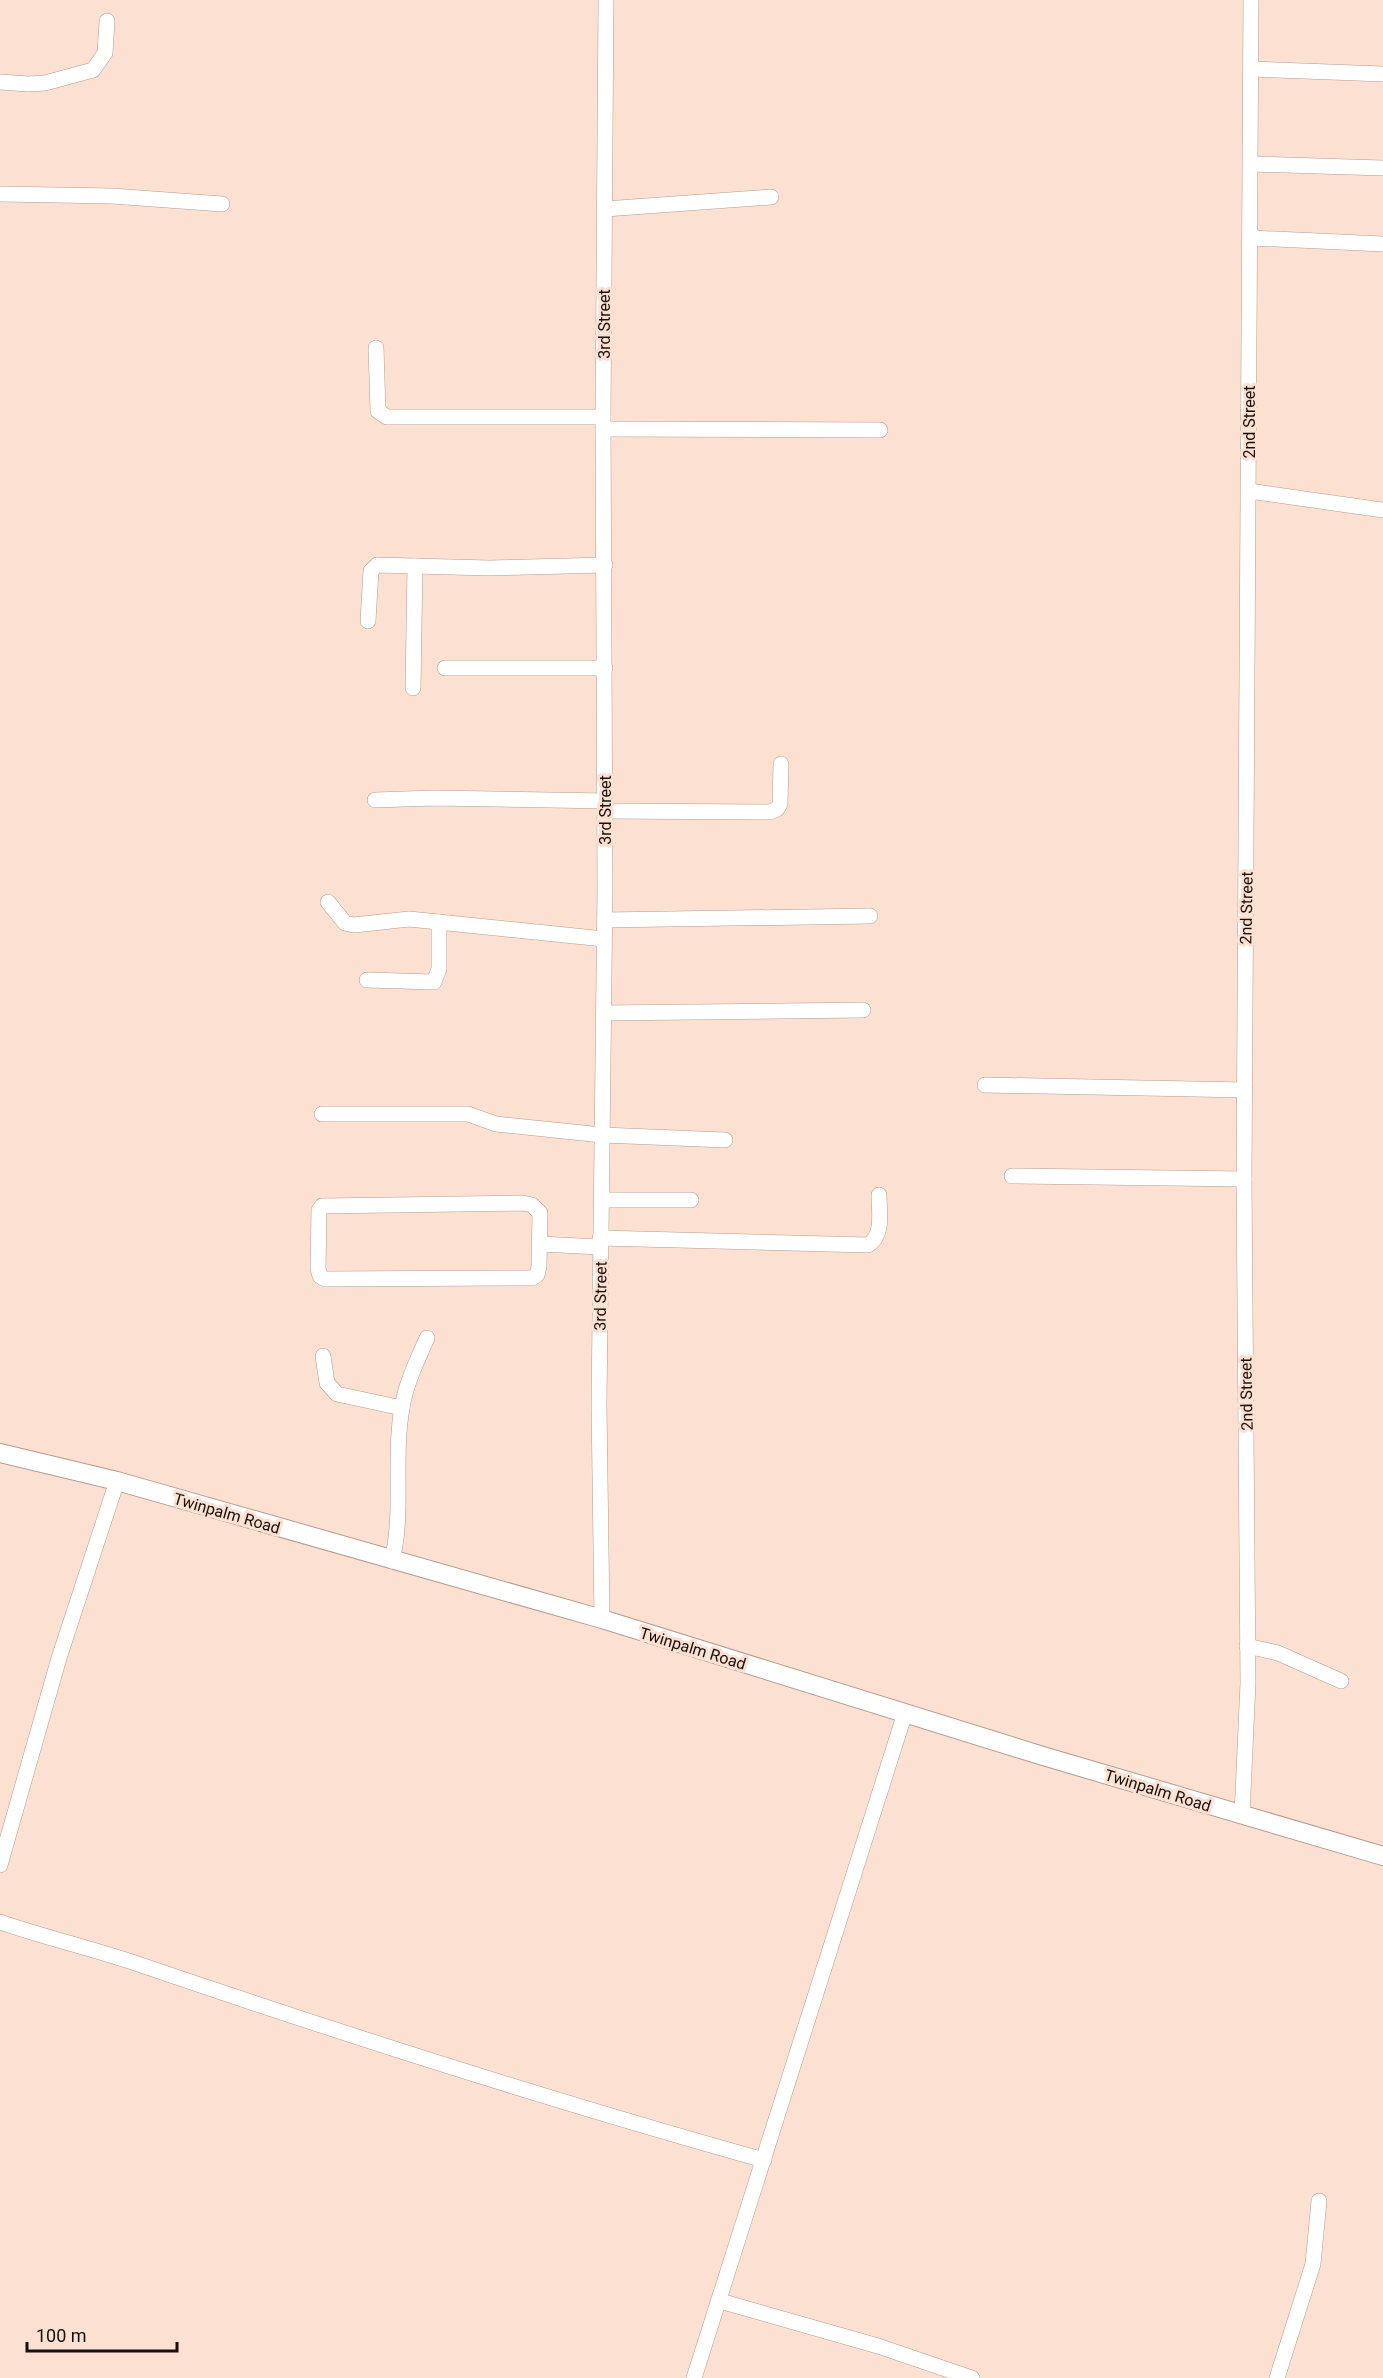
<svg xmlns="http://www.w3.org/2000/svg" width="1383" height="2378" font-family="Roboto,sans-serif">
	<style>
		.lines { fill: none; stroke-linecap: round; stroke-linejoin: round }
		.minor-casing { stroke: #b59b8e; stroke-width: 16 }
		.major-casing { stroke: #b59b8e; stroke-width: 20 }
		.minor { stroke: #fff; stroke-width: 15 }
		.major { stroke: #fff; stroke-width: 18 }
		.labels { text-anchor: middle; stroke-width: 6; stroke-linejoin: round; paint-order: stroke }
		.street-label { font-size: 16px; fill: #180f0a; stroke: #fce1d3 }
	</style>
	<rect width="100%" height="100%" fill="#fce1d3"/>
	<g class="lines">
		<g class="minor-casing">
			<g id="minor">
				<polyline points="1251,69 1383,74"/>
				<polyline points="0,82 28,84 45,83 93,70 105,53 107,21"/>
				<polyline points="1251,164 1383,168"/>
				<polyline points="0,194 112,196 222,204"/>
				<polyline points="605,209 771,197"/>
				<polyline points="1251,238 1383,244"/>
				<polyline points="376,348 378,411 387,417 603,417"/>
				<polyline points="604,429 880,430"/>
				<polyline points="1249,491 1383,510"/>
				<polyline points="368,621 371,571 377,565 489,568 605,565"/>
				<polyline points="445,668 605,668"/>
				<polyline points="413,688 415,566"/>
				<polyline points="375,800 434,798 605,801"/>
				<polyline points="605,811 770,812 777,809 780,804 781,764"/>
				<polyline points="328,902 345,923 354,925 409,919 604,939"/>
				<polyline points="605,920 870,916"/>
				<polyline points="367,980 434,982 439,969 439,922"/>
				<polyline points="604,1013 863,1010"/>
				<polyline points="985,1085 1245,1090"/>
				<polyline points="322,1114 468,1114 496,1124 602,1135 725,1140"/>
				<polyline points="1012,1176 1244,1179"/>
				<polyline points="601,1200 691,1200"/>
				<polygon points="523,1203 532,1205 540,1213 539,1267 537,1275 532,1278 325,1279 320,1276 318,1269 319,1210 322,1206"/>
				<path d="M600,1238L868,1245C884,1236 879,1211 879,1195"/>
				<polyline points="540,1244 600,1247"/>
				<polyline points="323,1356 327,1383 337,1394 402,1408"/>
				<path d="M392,1561C404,1511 393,1459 402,1408C406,1383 417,1361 427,1338"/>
				<polyline points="602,1619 599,1405 605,888 603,417 606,0"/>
				<polyline points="1247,1646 1278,1653 1341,1681"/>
				<polyline points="1242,1815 1248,1683 1244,1179 1251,0"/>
				<polyline points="0,1865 59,1658 117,1481"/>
				<path d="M0,1922C44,1937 90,1948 135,1963C343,2034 552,2101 764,2160"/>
				<polyline points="720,2301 878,2346 972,2378"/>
				<polyline points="694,2378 905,1713"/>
				<polyline points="1277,2378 1313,2264 1319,2201"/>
			</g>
		</g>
		<g class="major-casing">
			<polyline id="major" points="0,1453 117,1481 602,1619 1043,1756 1383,1856"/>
		</g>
		<use href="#minor" class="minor"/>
		<use href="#major" class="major"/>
	</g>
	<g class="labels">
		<g class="street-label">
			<text transform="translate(604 324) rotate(-90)" y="6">3rd Street</text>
			<text transform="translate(1249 422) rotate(-90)" y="6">2nd Street</text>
			<text transform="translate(605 810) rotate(-90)" y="6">3rd Street</text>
			<text transform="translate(1246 908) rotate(-89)" y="6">2nd Street</text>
			<text transform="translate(600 1296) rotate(-89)" y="6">3rd Street</text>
			<text transform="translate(1246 1394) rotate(-91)" y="6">2nd Street</text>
			<text transform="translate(227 1513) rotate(16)" y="6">Twinpalm Road</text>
			<text transform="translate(693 1648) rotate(17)" y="6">Twinpalm Road</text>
			<text transform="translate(1158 1790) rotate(17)" y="6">Twinpalm Road</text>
		</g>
	</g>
	<path d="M27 2342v9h150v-9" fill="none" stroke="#180f0a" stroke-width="3"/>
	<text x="36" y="2342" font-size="18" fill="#180f0a" stroke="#fce1d3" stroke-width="4.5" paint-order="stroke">100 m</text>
</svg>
